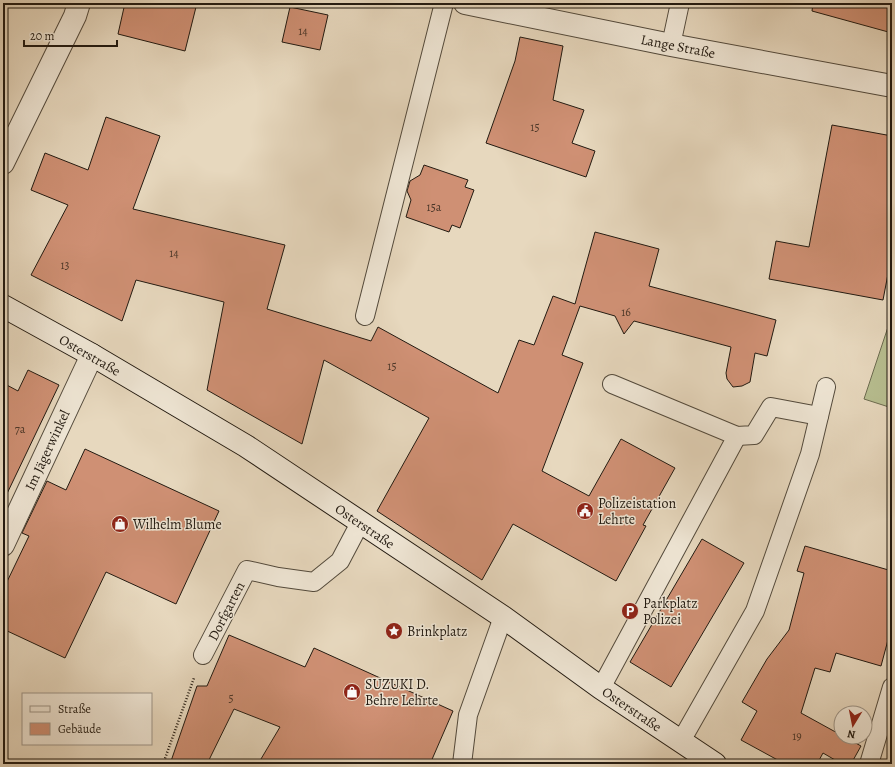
<svg xmlns="http://www.w3.org/2000/svg" width="895" height="767" font-family="Alegreya,serif">
	<style>
		.green { fill: #b7be90; stroke: #6c6c50 }
		.building { fill: #cf9074; stroke: #221a11 }
		.lines { fill: none; stroke-linecap: round; stroke-linejoin: round }
		.lane-casing { stroke: #534a3c; stroke-width: 20 }
		.street-casing { stroke: #534a3c; stroke-width: 24 }
		.secondary-casing { stroke: #221a11; stroke-width: 24 }
		.path { stroke: #221a11; stroke-width: 2.5; stroke-dasharray: 1 2; stroke-linecap: butt }
		.lane { stroke: #efe6d5; stroke-width: 18 }
		.street { stroke: #efe6d5; stroke-width: 22 }
		.secondary { stroke: #efe6d5; stroke-width: 22 }
		.labels { text-anchor: middle; stroke-width: 3; stroke-linejoin: round; paint-order: stroke }
		.number-label { font-size: 12px; fill: #4d382a }
		.street-label { font-size: 14px; fill: #221a11; stroke: #efe6d5 }
		.poi-label { font-size: 14px; fill: #221a11; stroke: #efe6d5; text-anchor: start }
	</style>
	<rect width="100%" height="100%" fill="#e7d8be"/>
	<filter id="stains"><feTurbulence type="fractalNoise" baseFrequency=".005" numOctaves="4"/><feColorMatrix values="0 0 0 0 .2 0 0 0 0 .09 0 0 0 0 .02 0 0 0 .5 -.17"/></filter>
	<radialGradient id="worn" r=".72"><stop offset=".6" stop-color="#630" stop-opacity="0"/><stop offset="1" stop-color="#630" stop-opacity=".3"/></radialGradient>
	<polygon class="green" points="892,315 892,408 864,399"/>
	<g class="building">
		<polygon points="125,3 197,3 185,51 118,34"/>
		<polygon points="813,3 892,3 892,33 812,11"/>
		<polygon points="290,7 328,15 320,50 282,42"/>
		<polygon points="520,37 563,46 553,100 584,110 572,143 595,151 586,177 486,143 515,61"/>
		<polygon points="106,117 160,136 133,209 285,245 267,309 371,341 378,327 498,393 519,340 534,345 553,296 575,304 595,232 659,249 649,286 776,320 767,356 755,353 750,382 742,386 733,387 727,379 726,373 731,347 634,321 624,334 615,316 580,306 562,355 583,363 542,471 589,496 621,439 675,468 643,525 646,526 616,581 513,524 482,580 377,511 429,418 324,360 302,444 207,390 224,302 136,280 122,321 31,275 68,205 31,190 45,153 88,170"/>
		<polygon points="832,125 892,136 892,253 883,300 769,279 776,241 809,247"/>
		<polygon points="424,165 468,180 465,187 474,190 460,228 452,225 449,232 406,217 411,200 407,191 410,181 420,175"/>
		<polygon points="28,370 59,385 3,502 3,383 18,391"/>
		<polygon points="85,449 219,511 176,604 106,572 65,658 3,629 3,590 29,536 22,533 47,481 66,490"/>
		<polygon points="702,539 744,563 671,687 630,662"/>
		<polygon points="805,546 892,571 892,625 881,666 836,653 830,672 815,668 801,713 841,735 841,737 845,737 861,746 851,764 842,764 823,753 817,764 785,764 741,740 757,711 742,702 767,659 789,630 804,573 797,571"/>
		<polygon points="229,635 305,667 314,648 453,711 430,764 258,764 280,727 234,709 207,764 170,764 197,686 207,686"/>
	</g>
	<g class="lines">
		<g class="lane-casing">
			<g id="lane">
				<polyline points="671,45 680,3"/>
				<polyline points="365,316 444,3"/>
				<polyline points="612,384 737,436 754,435 771,407 819,416"/>
				<polyline points="203,655 247,570 278,577 314,582 340,561 360,523"/>
				<polyline points="601,688 737,436"/>
				<polyline points="681,741 755,611 810,454 826,387"/>
				<polyline points="462,764 468,715 503,617"/>
				<polyline points="869,764 892,687"/>
			</g>
		</g>
		<g class="street-casing">
			<g id="street">
				<polyline points="465,3 671,45 892,86"/>
				<polyline points="3,163 75,16 79,3"/>
				<polyline points="3,545 92,355"/>
			</g>
		</g>
		<g class="secondary-casing">
			<polyline id="secondary" points="3,306 92,355 246,446 503,617 601,688 715,764"/>
		</g>
		<polyline class="path" points="163,764 194,678"/>
		<use href="#lane" class="lane"/>
		<use href="#street" class="street"/>
		<use href="#secondary" class="secondary"/>
	</g>
	<defs>
		<g id="civic-disc" transform="scale(0.9)"><circle r="9.5" fill="#8f2418" stroke="#efe6d5"/><path d="M-.6-6.5H3V-4.5H.6V-3L4-1V1h2V6H-6V1h2V-1L-.6-3ZM-1.2 2.5V6h2.4V2.5Z" fill="#fff"/></g>
		<g id="shop-disc" transform="scale(0.9)"><circle r="9.5" fill="#8f2418" stroke="#efe6d5"/><path d="M-5-2.5h2.3a2.7 3.5 0 0 1 5.4 0H5L5.5 6h-11ZM-1.5-2.5h3a1.5 2.3 0 0 0-3 0Z" fill="#fff"/></g>
		<g id="parking-disc" transform="scale(0.9)"><circle r="9.5" fill="#8f2418" stroke="#efe6d5"/><path d="M-3.5-5.5H1a3.5 3.5 0 0 1 0 7H-1V5.5H-3.5ZM-1-3.4V-.6H.8a1.4 1.4 0 0 0 0-2.8Z" fill="#fff"/></g>
		<g id="sight-disc" transform="scale(0.9)"><circle r="9.5" fill="#8f2418" stroke="#efe6d5"/><path d="M0-6L1.8-2.2L6-1.7L2.9 1.2L3.7 5.4L0 3.3L-3.7 5.4L-2.9 1.2L-6-1.7L-1.8-2.2Z" fill="#fff"/></g>
	</defs>
	<g fill-rule="evenodd">
		<use href="#civic-disc" x="585" y="511"/>
		<use href="#shop-disc" x="120" y="524"/>
		<use href="#parking-disc" x="630" y="611"/>
		<use href="#sight-disc" x="394" y="631"/>
		<use href="#shop-disc" x="352" y="692"/>
	</g>
	<g class="labels">
		<g class="number-label">
			<text x="303" y="35">14</text>
			<text x="535" y="131">15</text>
			<text x="434" y="211">15a</text>
			<text x="174" y="257">14</text>
			<text x="65" y="269">13</text>
			<text x="626" y="316">16</text>
			<text x="392" y="370">15</text>
			<text x="20" y="433">7a</text>
			<text x="231" y="702">5</text>
			<text x="797" y="740">19</text>
		</g>
		<g class="street-label">
			<text transform="translate(678 46) rotate(11)" y="5">Lange Straße</text>
			<text transform="translate(90 355) rotate(30)" y="5">Osterstraße</text>
			<text transform="translate(47 450) rotate(-65)" y="5">Im Jägerwinkel</text>
			<text transform="translate(365 526) rotate(34)" y="5">Osterstraße</text>
			<text transform="translate(226 611) rotate(-63)" y="5">Dorfgarten</text>
			<text transform="translate(632 709) rotate(34)" y="5">Osterstraße</text>
		</g>
		<g class="poi-label">
			<text x="598" y="508">Polizeistation<tspan x="598" dy="16">Lehrte</tspan></text>
			<text x="133" y="529">Wilhelm Blume</text>
			<text x="643" y="608">Parkplatz<tspan x="643" dy="16">Polizei</tspan></text>
			<text x="407" y="636">Brinkplatz</text>
			<text x="365" y="689">SUZUKI D.<tspan x="365" dy="16">Behre Lehrte</tspan></text>
		</g>
	</g>
	<rect width="895" height="767" fill="none" stroke="#e7d8be" stroke-width="16"/>
	<rect x="4" y="4" width="887" height="759" fill="none" stroke="#221a11" stroke-width="2"/>
	<rect x="8" y="8" width="879" height="751" fill="none" stroke="#221a11"/>
	<rect x="22" y="693" width="130" height="52" fill="#efe6d5" stroke="#9d9487"/>
	<rect x="30" y="706" width="20" height="6" fill="#efe6d5" stroke="#9d9487"/>
	<text x="58" y="713" font-size="12" fill="#221a11">Straße</text>
	<rect x="30" y="723" width="20" height="12" fill="#cf9074" stroke="#9d9487"/>
	<text x="58" y="733" font-size="12" fill="#221a11">Gebäude</text>
	<g transform="translate(853 725) rotate(190)"><circle r="19" fill="#efe6d5" stroke="#9d9487"/>
	<path d="M0-3L7 15L0 10L-7 15Z" fill="#8f2418"/>
	<text y="-6" font-size="11" font-weight="bold" text-anchor="middle" fill="#221a11">N</text>
	</g>
	<path d="M24 40v6h93v-6" fill="none" stroke="#221a11" stroke-width="2"/>
	<text x="30" y="40" font-size="12" fill="#221a11" stroke="#efe6d5" stroke-width="3" paint-order="stroke">20 m</text>
	<rect width="100%" height="100%" filter="url(#stains)"/>
	<rect width="100%" height="100%" fill="url(#worn)"/>
</svg>
